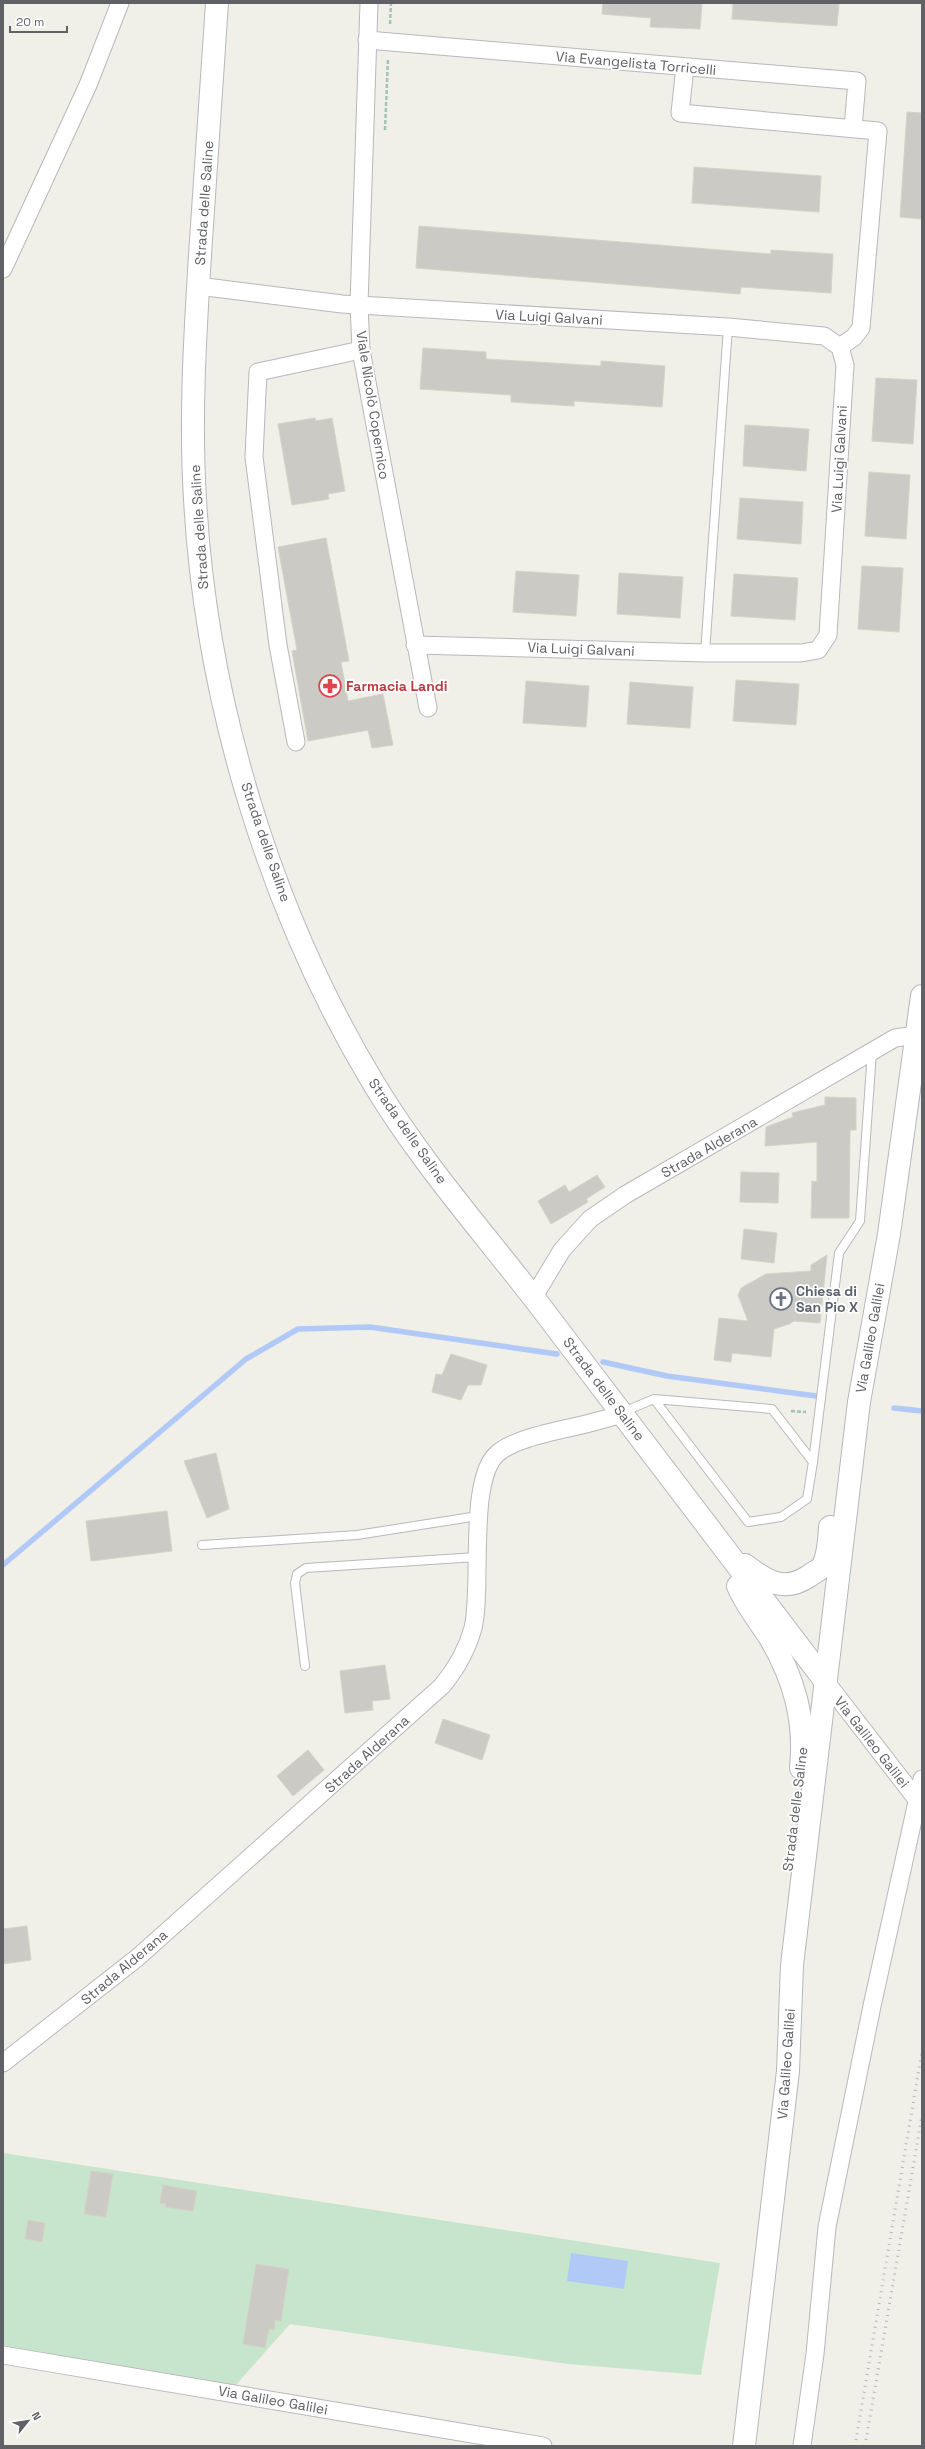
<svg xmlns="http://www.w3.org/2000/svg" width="925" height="2449" font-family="'Space Grotesk',sans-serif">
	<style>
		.green { fill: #c7e4cd }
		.water { fill: #b0c9f7 }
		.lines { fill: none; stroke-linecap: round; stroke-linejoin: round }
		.stream { stroke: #b0c9f7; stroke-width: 5.5 }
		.building { fill: #cbcac4; stroke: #d4d3c6 }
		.lane-casing { stroke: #b8b8bd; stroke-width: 10 }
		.street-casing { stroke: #b8b8bd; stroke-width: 19 }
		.secondary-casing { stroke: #b6b8bd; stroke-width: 24 }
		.path { stroke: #a0c5b3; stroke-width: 2.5; stroke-dasharray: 4 2; stroke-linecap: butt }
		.lane { stroke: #fff; stroke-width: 8 }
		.street { stroke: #fff; stroke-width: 17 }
		.secondary { stroke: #fff; stroke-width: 22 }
		.rail { stroke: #b5b5b6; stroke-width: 3; stroke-dasharray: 1 5; stroke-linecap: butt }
		.labels { text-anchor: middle; stroke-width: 3.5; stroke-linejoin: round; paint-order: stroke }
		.street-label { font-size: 14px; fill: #5f6166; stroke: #fff }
		.health-label { font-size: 14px; font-weight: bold; fill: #be3a42; stroke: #fff; text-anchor: start }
		.worship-label { font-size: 14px; font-weight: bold; fill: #5b616d; stroke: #fff; text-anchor: start }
	</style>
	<rect width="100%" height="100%" fill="#f0efe8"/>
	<polygon class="green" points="3,2153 720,2263 701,2375 568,2364 290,2324 235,2386 3,2354"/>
	<polygon class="water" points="571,2253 628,2261 624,2289 567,2281"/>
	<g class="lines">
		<g class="stream">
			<polyline points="603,1362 667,1376 816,1396"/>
			<polyline points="894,1408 922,1411"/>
			<polyline points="3,1565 246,1359 298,1329 370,1327 557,1354"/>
		</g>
	</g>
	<g class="building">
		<polygon points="603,3 702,3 700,29 650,27 651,18 602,14"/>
		<polygon points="733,3 839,3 837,26 732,19"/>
		<polygon points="907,112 922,113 922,219 900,217"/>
		<polygon points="694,167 821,176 819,212 692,203"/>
		<polygon points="419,226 771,254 771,250 833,254 831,293 741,287 740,294 416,268"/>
		<polygon points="423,348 486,352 486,359 601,366 601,361 665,366 662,407 574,401 574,406 511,402 511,395 420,389"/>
		<polygon points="876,378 917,380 913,444 872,441"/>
		<polygon points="315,418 316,421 332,418 345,491 328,494 329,499 292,505 278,424"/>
		<polygon points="745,425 809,429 806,471 743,466"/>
		<polygon points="869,472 910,475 906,539 865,536"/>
		<polygon points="740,498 803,502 801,544 737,539"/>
		<polygon points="326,538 349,661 341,662 348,701 383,694 393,745 372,748 368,730 308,741 292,651 297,650 278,547"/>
		<polygon points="862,566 903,568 899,632 858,629"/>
		<polygon points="516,571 579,575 576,616 513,612"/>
		<polygon points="619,573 683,577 680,618 617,614"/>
		<polygon points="734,574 798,578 795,620 731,616"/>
		<polygon points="736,680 799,684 796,725 733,721"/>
		<polygon points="526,681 589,686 586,727 523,723"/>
		<polygon points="630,682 693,687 690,728 627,724"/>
		<polygon points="825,1097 856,1098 856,1130 850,1130 849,1218 811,1218 812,1181 817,1182 817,1142 765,1146 766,1127 793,1117 792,1113 825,1105"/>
		<polygon points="741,1172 779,1173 778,1203 740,1202"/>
		<polygon points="597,1175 605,1187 586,1199 588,1202 551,1224 538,1201 565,1185 569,1192"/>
		<polygon points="744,1229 777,1233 774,1263 741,1259"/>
		<polygon points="827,1255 820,1323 794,1321 789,1324 774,1329 771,1357 732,1353 731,1362 714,1360 719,1318 748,1321 738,1295 741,1288 766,1274 811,1271 811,1265"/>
		<polygon points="451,1354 487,1365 481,1385 468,1385 461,1400 432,1392 436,1374 442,1375"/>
		<polygon points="216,1453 229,1509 207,1518 184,1461"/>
		<polygon points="167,1511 172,1551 91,1561 86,1521"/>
		<polygon points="385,1665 390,1699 372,1701 373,1710 345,1713 340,1671"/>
		<polygon points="443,1719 490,1735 482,1760 435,1743"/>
		<polygon points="308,1750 324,1770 293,1796 277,1776"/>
		<polygon points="27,1926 31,1960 3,1964 3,1929"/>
		<polygon points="91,2171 113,2174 106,2217 84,2214"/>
		<polygon points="163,2185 197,2191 193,2211 165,2207 166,2204 160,2203"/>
		<polygon points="28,2220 45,2223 42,2242 25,2239"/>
		<polygon points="256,2264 289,2269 281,2321 275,2320 274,2330 269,2329 265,2348 243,2344"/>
	</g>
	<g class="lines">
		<g class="lane-casing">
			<g id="lane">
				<polyline points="705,653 728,327"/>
				<polyline points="623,1412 654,1399 772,1409 813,1462 807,1499 781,1517 748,1522 654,1399"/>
				<polyline points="813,1462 839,1253 860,1221 872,1052"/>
				<polyline points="202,1545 357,1535 478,1516"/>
				<polyline points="305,1666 295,1583 297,1574 306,1568 477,1557"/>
			</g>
		</g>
		<g class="street-casing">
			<g id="street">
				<polyline points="369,3 359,304 361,350 428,708"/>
				<polyline points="367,40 857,81 853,128"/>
				<polyline points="685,67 680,113 878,131 861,328 854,337 840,347"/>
				<polyline points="3,269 88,85 120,3"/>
				<polyline points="198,286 342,304 728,327 824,336 840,347 845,365 828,635 818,650 801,653 705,653 415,645"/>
				<polyline points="296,742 278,645 254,457 258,372 361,350"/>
				<polyline points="533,1298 562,1250 590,1219 625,1195 895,1038 916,1035"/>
				<polyline points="826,1682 918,1801"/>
				<path d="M3,2063L137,1958L442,1686C456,1669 467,1650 473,1628C483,1588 467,1478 498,1453C523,1432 588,1428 622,1413"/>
				<polyline points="3,2355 543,2446"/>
				<polyline points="802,2446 815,2354 827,2227 872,2006 922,1779"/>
			</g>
		</g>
		<g class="secondary-casing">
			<g id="secondary">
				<path d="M217,3C211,87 206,171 200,255C195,336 190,418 195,499C206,700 270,912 374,1084C421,1162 482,1231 537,1302C634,1428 730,1555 826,1682"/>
				<path d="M745,1565C766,1581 784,1593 809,1576C813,1573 819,1570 822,1567C829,1556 829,1540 830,1527"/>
				<path d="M738,1586C745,1603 759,1621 769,1636C794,1678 806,1720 801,1768"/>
				<polyline points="744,2446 788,2071 792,1965 859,1402 889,1234 922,996"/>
			</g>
		</g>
		<g class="path">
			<polyline points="390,24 391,3"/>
			<polyline points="385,130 388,59"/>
			<polyline points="791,1411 806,1412"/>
		</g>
		<use href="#lane" class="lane"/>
		<use href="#street" class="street"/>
		<use href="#secondary" class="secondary"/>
		<g class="rail">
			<polyline points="855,2446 922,2051"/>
			<polyline points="865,2446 922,2115"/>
		</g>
	</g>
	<defs>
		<g id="pharmacy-ring" transform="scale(1.15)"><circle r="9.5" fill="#fff" stroke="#e0444e" stroke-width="1.5"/><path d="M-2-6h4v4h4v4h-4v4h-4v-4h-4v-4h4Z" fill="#e0444e"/></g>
		<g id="church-ring" transform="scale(1.15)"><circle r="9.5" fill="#fff" stroke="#6b7280" stroke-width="1.5"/><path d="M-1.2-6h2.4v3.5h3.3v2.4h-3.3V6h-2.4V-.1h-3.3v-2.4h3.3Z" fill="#6b7280"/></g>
	</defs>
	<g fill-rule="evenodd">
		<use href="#pharmacy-ring" x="330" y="686"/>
		<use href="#church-ring" x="781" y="1299"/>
	</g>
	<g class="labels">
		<g class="street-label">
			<text transform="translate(636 63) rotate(5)" y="5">Via Evangelista Torricelli</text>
			<text transform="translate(204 203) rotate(-86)" y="5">Strada delle Saline</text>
			<text transform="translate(549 317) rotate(3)" y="5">Via Luigi Galvani</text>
			<text transform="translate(373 405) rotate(81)" y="5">Viale Nicolò Copernico</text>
			<text transform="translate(839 459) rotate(-87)" y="5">Via Luigi Galvani</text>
			<text transform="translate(199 527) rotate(-94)" y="5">Strada delle Saline</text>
			<text transform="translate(581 649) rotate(2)" y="5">Via Luigi Galvani</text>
			<text transform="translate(266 842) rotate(71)" y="5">Strada delle Saline</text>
			<text transform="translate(408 1131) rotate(55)" y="5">Strada delle Saline</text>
			<text transform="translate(709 1147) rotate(-30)" y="5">Strada Alderana</text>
			<text transform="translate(870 1338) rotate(-80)" y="5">Via Galileo Galilei</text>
			<text transform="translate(604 1389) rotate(53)" y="5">Strada delle Saline</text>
			<text transform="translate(872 1742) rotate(52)" y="5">Via Galileo Galilei</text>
			<text transform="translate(367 1754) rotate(-42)" y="5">Strada Alderana</text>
			<text transform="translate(795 1809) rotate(-83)" y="5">Strada delle Saline</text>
			<text transform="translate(124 1967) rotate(-40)" y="5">Strada Alderana</text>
			<text transform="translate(786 2064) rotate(-86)" y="5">Via Galileo Galilei</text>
			<text transform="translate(273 2400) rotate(10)" y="5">Via Galileo Galilei</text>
		</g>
		<g class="health-label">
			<text x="346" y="691">Farmacia Landi</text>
		</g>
		<g class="worship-label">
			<text x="796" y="1296">Chiesa di<tspan x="796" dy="16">San Pio X</tspan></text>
		</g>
	</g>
	<rect width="925" height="2449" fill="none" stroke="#5f6166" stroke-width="8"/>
	<g transform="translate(28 2421) rotate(60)" stroke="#ffffff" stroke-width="3" paint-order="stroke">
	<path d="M0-3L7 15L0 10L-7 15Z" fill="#5f6166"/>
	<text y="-6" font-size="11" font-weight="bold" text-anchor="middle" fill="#5f6166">N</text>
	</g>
	<path d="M10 26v6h57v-6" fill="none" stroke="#5f6166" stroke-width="2"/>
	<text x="16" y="26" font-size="12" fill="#5f6166" stroke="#ffffff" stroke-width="3" paint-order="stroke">20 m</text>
</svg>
